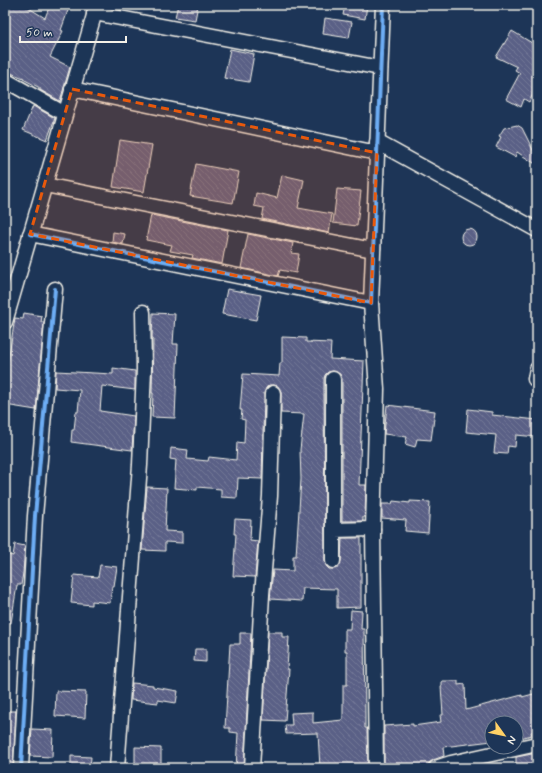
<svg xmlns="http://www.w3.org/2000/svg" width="542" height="773" font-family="Mynerve,sans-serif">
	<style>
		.building { fill: url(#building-back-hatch); stroke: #f4f1e8 }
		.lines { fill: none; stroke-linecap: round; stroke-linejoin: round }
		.minor-casing { stroke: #f4f1e8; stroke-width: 17 }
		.minor { stroke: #1d3557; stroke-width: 14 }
		.cycleway-casing { stroke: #1d3557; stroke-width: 6 }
		.cycleway { stroke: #6dadf4; stroke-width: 4 }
		.marked { fill: #e8590c; fill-opacity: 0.2; stroke: #e8590c; stroke-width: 3; stroke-dasharray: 8 5; stroke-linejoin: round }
	</style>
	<defs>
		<pattern id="building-back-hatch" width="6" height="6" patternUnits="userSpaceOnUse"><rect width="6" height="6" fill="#5a6086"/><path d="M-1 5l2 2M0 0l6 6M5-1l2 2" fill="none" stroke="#727797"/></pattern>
	</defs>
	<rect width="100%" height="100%" fill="#1d3557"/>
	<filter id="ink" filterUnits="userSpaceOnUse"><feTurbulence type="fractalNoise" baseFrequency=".025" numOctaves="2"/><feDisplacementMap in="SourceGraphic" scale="8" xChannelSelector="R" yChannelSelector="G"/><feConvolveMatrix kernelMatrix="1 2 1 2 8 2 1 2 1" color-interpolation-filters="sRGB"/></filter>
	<g filter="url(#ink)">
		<g class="building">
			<polygon points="5,5 24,5 45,18 50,5 70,5 61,30 63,31 50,57 70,67 60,101 40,90 40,88 23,79 24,78 5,71"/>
			<polygon points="178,5 198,5 195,20 175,17"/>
			<polygon points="345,5 367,5 365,19 343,15"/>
			<polygon points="325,18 352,22 349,38 323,34"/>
			<polygon points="512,31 537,46 537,86 529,102 524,99 521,107 506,99 520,73 515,70 517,67 496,57"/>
			<polygon points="230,49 254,54 249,82 224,78"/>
			<polygon points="33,106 55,118 47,140 23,130"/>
			<polygon points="517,125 522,128 537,158 537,165 517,152 515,157 496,147 501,137 499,136 504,128"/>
			<polygon points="120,140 152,145 144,192 113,187"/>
			<polygon points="196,164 239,172 233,203 190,196"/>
			<polygon points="282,175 304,180 298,208 332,214 329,233 262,219 264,208 254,206 256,193 277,198"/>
			<polygon points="337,189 361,191 357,226 333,223"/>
			<polygon points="151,215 228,230 222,264 192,258 193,255 170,251 172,245 146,240"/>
			<circle cx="469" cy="237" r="8"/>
			<polygon points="113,232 125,234 123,244 112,242"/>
			<polygon points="248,234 293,243 291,253 299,254 296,273 280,270 278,276 241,268"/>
			<polygon points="227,289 261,295 256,320 222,314"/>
			<polygon points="24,313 42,316 41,322 44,322 36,410 5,405 5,361 8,361 15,318 23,319"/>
			<polygon points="153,313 175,314 173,344 178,344 175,418 152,417 153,393 152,393 153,338 152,338"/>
			<polygon points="282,337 306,338 306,342 331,343 330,359 364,361 359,485 366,485 365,517 363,517 363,521 342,521 342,379 340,374 333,371 328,372 325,375 324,379 325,561 326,566 329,569 333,569 338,568 341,561 342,538 361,538 361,607 337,608 337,589 303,588 302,601 270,599 273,570 293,571 293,556 296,556 301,479 300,450 304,414 281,413 281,393 278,386 274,385 269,385 266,388 264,393 262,479 238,478 237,498 221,497 221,489 197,487 197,490 174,488 176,460 170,459 171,448 188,450 187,459 208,461 209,457 236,460 237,442 244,443 245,420 241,419 242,410 240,410 243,374 279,376 280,363 282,363"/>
			<polygon points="113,368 135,371 135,390 102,386 100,411 134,416 132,450 71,442 72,430 74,430 76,412 78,412 80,390 55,388 56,371 113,374"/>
			<polygon points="387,405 435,411 431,440 417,439 415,447 405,444 407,437 384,434"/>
			<polygon points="468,409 492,412 492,415 537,420 537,437 516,435 515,447 508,446 507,454 494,453 496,435 466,432"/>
			<polygon points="147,487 167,488 165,531 182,532 182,543 165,542 165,551 142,550"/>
			<polygon points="393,501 410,503 410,501 430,502 428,533 405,531 406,520 382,518 382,504 392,504"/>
			<polygon points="235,519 251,520 250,540 258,541 255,577 233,576 236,534 234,534"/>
			<polygon points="15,544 25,546 23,573 21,585 17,585 11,623 5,622 5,554 13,556"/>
			<polygon points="100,565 117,567 114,586 112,586 110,603 92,601 92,605 71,603 74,575 98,577"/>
			<polygon points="351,610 362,611 361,629 364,629 365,716 365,728 367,728 368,768 320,768 318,733 286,734 285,725 292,725 291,713 313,712 313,723 343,720 343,685 347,685 347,651 345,651 345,629 350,629"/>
			<polygon points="268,632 282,632 282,637 289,637 287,669 289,669 285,721 263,720"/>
			<polygon points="240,633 251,633 244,768 236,768 238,733 230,732 230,728 225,728 230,644 240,644"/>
			<polygon points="195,649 206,649 206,662 194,661"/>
			<polygon points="442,681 458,681 458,685 465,684 466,710 522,695 522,697 537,693 537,731 531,732 532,735 516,739 516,723 492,723 492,741 443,747 444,756 433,760 429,763 428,766 409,768 384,768 384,726 413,724 413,726 441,722 440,715 443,715 441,686 442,686"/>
			<polygon points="132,683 153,685 153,687 178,691 176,703 158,700 158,703 131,700"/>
			<polygon points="56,691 86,692 85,718 55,716"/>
			<polygon points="5,711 16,711 13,768 5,768"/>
			<polygon points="32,729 53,730 52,757 30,756"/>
			<polygon points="135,747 161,748 161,767 135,767"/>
			<polygon points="537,753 537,768 516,768 516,757"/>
			<polygon points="71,756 91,757 90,768 71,768"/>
		</g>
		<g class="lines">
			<g class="minor-casing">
				<g id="minor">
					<polyline points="94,13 380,68"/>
					<polyline points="5,80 65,114"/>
					<polyline points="72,89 377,153"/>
					<polyline points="377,142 537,230"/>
					<polyline points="45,185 368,249 373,248"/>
					<polyline points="30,234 371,303 383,5"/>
					<polyline points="371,303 377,389 373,529 376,768"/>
					<polyline points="5,322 97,5"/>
					<polyline points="537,369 535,379 537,381"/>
					<polyline points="333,379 333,530"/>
					<polyline points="333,561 333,530 373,529"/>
					<polyline points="21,768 35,516 55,289"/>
					<polyline points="117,768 140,465 144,369 143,312"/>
					<polyline points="252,768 262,595 270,496 273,393"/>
					<polyline points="436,768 451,763 537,744"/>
				</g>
			</g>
			<use href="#minor" class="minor"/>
			<g class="cycleway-casing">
				<g id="cycleway">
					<polyline points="30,234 371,303 383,5"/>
					<polyline points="21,768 35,516 55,289"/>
				</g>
			</g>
			<use href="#cycleway" class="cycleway"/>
		</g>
	</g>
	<path class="marked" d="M72,89L377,153L371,303L30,234Z"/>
	<rect width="542" height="773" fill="none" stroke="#1d3557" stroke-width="20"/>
	<rect x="10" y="10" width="522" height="753" fill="none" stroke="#f4f1e8" stroke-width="1.5" filter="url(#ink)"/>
	<g transform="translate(504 735) rotate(123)"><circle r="19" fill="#1d3557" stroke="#738091"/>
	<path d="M0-3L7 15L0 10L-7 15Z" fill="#ffd166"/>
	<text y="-6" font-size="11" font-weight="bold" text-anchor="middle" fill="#f4f1e8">N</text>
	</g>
	<path d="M20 36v6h106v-6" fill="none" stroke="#f4f1e8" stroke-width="2"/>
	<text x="26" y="36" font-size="12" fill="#f4f1e8" stroke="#1d3557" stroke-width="3" paint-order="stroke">50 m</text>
</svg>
